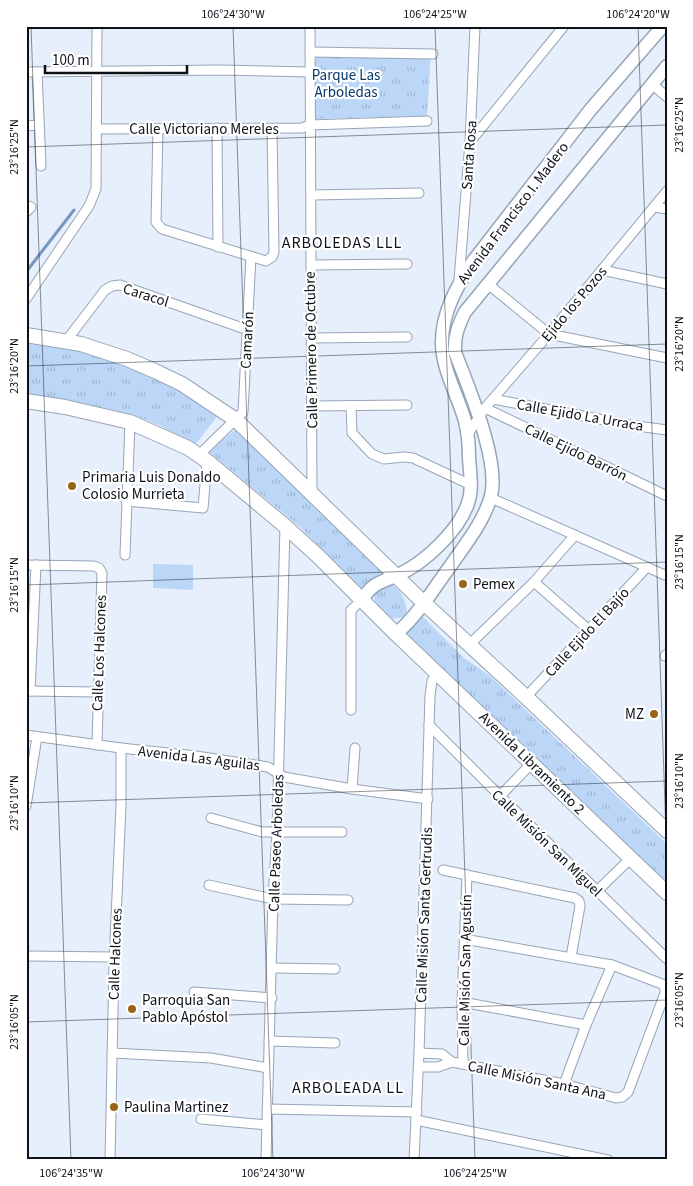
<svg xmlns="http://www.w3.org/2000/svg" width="693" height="1186" font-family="'Source Sans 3',sans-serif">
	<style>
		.grass { fill: url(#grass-tufts) }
		.pitch { fill: #bbd6f7 }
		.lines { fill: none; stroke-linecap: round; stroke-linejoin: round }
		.stream { stroke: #7797bd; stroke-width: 3 }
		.street-casing { stroke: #96a5b7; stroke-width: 11 }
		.secondary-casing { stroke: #96a5b7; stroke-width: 15 }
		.primary-casing { stroke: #96a5b7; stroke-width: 16 }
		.street { stroke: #fff; stroke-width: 9 }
		.secondary { stroke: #fff; stroke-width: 12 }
		.primary { stroke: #fff; stroke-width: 14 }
		.ticks { fill: none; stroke: #0d1219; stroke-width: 1; stroke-opacity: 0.45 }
		.poi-dot { fill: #976418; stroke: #fff; stroke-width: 2 }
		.labels { text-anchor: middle; stroke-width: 4.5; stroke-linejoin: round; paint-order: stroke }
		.park-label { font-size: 15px; fill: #073767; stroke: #fff }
		.street-label { font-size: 15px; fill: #0d1219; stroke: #fff }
		.poi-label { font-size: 15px; fill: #0d1219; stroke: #fff; text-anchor: start }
		.neighbourhood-label { font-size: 16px; letter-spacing: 1px; fill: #0d1219; stroke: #fff }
		.neatline { fill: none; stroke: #0d1219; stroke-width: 2 }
		.ticks-label { font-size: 12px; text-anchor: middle; fill: #0d1219 }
	</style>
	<defs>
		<pattern id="grass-tufts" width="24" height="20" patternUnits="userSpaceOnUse" patternTransform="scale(1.25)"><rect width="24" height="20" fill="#bbd6f7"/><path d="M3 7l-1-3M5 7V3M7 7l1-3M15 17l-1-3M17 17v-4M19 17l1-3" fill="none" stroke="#a0b7d3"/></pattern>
	</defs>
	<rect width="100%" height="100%" fill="#e6effb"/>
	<g class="grass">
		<polygon points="310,47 431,51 427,116 310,119"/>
		<path d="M26,341L102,355L156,375L219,414L195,445C180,436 164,427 147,420C110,406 66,401 26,394Z"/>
		<polygon points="236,429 388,575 363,591 300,527 208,451"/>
		<path d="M391,584C402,591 405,599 407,612L403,617L393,619C381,611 374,607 374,592Z"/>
		<polygon points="422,616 464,658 490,676 667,844 667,889 455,685 406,633"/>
	</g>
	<polygon class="pitch" points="153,564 193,565 193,590 153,588"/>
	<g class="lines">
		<polyline class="stream" points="26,272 74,210"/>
		<g class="street-casing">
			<g id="street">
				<polyline points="310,26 312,493"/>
				<polyline points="310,52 433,54"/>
				<polyline points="26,72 221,70 310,72"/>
				<polyline points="37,72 41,166"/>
				<polyline points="652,84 667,97"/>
				<polyline points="26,126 39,125"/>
				<polyline points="217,128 218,247"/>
				<polyline points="96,129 302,128 310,125 427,121"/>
				<polyline points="158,129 156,222 162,229 266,261 272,257 274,252 272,129"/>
				<polyline points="470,142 564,26"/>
				<polyline points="312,195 419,193"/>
				<polyline points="26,205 31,207 26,212"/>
				<polyline points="654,207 667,209"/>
				<polyline points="311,265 407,264"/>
				<polyline points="602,270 667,284"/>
				<polyline points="459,280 470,142 475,26"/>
				<polyline points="488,284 549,334 667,358"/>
				<polyline points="26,299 89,206 96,189 97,26"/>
				<polyline points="311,338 407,337"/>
				<polyline points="66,341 105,290 112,286 120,285 248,330"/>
				<polyline points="493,399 630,425 667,430"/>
				<polyline points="312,406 407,405"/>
				<polyline points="351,406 352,433 372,454 384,459 404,457 413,458 471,485"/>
				<polyline points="485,408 667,496"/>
				<polyline points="468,434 485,408 549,334 667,191"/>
				<polyline points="199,455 243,412 251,256"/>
				<polyline points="491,498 667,576"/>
				<polyline points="126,501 203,508 207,461"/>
				<polyline points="125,555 130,422"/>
				<polyline points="26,565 94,566 99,568 102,573 97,745"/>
				<polyline points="534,582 590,631"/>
				<polyline points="470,644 534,582 575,535"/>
				<polyline points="665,656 667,654"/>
				<polyline points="26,691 98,692"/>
				<polyline points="30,691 36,565"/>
				<polyline points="526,697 647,567"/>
				<polyline points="351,710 351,610 362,600"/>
				<polyline points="429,725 500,796 667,959"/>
				<polyline points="26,735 121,748 196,756 268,767 284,777 352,789 428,799"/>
				<polyline points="352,789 355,748"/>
				<polyline points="500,796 532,763"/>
				<polyline points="26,806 37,737"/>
				<polyline points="211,818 262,832 342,832"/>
				<polyline points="443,870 575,898 579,901 580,906 571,957"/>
				<polyline points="209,885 273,899 348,900"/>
				<polyline points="597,891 631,858"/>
				<polyline points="26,956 114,957"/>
				<polyline points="273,968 335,969"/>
				<polyline points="194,992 272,998"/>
				<polyline points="462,1002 586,1025"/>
				<polyline points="269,1041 335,1043"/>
				<polyline points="112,1053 211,1058 268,1068"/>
				<polyline points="419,1053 442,1054 452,1062 564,1084 616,1098 622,1097 628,1092 665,993 665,988 662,984 612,965 464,939"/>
				<polyline points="463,1064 462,1002 467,875"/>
				<polyline points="419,1067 438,1067 452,1062"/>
				<polyline points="564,1084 586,1025 612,965"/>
				<polyline points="267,1109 417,1112"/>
				<polyline points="201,1119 267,1125"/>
				<polyline points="416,1120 608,1160"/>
				<polyline points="110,1160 114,963 121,806 121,748"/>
				<polyline points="266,1160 273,899 277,832 285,526"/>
				<polyline points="414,1160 419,1053 430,696 432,681 438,673"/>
			</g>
		</g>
		<g class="secondary-casing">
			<g id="secondary">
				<path d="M362,600C373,582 380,583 398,575C424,563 459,531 468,503C473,489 470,473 469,458C469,446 468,433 465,421C458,396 443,371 442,345C441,315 456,288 471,264L591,109L663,26"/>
				<path d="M396,634C418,615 432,591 449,568C464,546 484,522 491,496C500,460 468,387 455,352C454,337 458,326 465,312L667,66"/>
			</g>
		</g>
		<g class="primary-casing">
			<g id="primary">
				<polyline points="26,335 81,344 127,359 155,371 182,384 236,420 424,603 526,697 667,831"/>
				<polyline points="26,401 65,407 130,422 188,448 207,461 285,526 319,557 396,634 667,893"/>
			</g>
		</g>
		<use href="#street" class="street"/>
		<use href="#secondary" class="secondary"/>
		<use href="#primary" class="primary"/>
	</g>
	<path class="ticks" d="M31,26L71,1160M233,26L273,1160M435,26L475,1160M638,26L667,862M26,147L667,125M26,366L667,344M26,585L667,562M26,803L667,781M26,1022L667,1000"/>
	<g class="poi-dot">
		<circle cx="72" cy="486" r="5"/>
		<circle cx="463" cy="584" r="5"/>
		<circle cx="654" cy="714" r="5"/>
		<circle cx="132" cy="1009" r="5"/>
		<circle cx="114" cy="1107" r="5"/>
	</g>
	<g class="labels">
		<g class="park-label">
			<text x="346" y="80">Parque Las<tspan x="346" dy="17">Arboledas</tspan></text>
		</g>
		<g class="street-label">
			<text x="204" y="134">Calle Victoriano Mereles</text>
			<text transform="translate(469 155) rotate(-86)" y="5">Santa Rosa</text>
			<text transform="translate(513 213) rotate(-53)" y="5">Avenida Francisco I. Madero</text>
			<text transform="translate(146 295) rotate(18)" y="5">Caracol</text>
			<text transform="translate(574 304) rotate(-50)" y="5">Ejido los Pozos</text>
			<text transform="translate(247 340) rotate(-87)" y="5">Camarón</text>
			<text transform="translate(311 350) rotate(-91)" y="5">Calle Primero de Octubre</text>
			<text transform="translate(580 415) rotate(10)" y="5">Calle Ejido La Urraca</text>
			<text transform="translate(576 452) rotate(26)" y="5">Calle Ejido Barrón</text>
			<text transform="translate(587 632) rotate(-47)" y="5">Calle Ejido El Bajío</text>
			<text transform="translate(99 653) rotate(-88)" y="5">Calle Los Halcones</text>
			<text transform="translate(199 758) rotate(7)" y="5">Avenida Las Aguilas</text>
			<text transform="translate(532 763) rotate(44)" y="5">Avenida Libramiento 2</text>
			<text transform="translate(276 843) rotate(-88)" y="5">Calle Paseo Arboledas</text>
			<text transform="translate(547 843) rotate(44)" y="5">Calle Misión San Miguel</text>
			<text transform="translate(424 915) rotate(-88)" y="5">Calle Misión Santa Gertrudis</text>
			<text transform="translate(115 954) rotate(-88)" y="5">Calle Halcones</text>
			<text transform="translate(465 970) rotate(-89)" y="5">Calle Misión San Agustín</text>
			<text transform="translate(537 1080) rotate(12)" y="5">Calle Misión Santa Ana</text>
		</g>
		<g class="poi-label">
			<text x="82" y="482">Primaria Luis Donaldo<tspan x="82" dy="17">Colosio Murrieta</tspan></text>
			<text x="473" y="589">Pemex</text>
			<text x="644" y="719" text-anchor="end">MZ</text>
			<text x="142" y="1005">Parroquia San<tspan x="142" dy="17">Pablo Apóstol</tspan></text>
			<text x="124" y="1112">Paulina Martinez</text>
		</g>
		<g class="neighbourhood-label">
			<text x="342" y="248">ARBOLEDAS LLL</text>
			<text x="348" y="1093">ARBOLEADA LL</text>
		</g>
	</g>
	<rect width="693" height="1186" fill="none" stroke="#ffffff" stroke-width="55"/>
	<path d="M45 65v8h142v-8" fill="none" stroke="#0d1219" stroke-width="2.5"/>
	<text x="52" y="65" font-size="15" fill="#0d1219" stroke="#ffffff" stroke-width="4" paint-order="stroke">100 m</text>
	<rect x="28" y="28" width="638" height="1130" class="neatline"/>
	<g class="ticks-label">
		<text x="233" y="18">106°24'30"W</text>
		<text x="435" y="18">106°24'25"W</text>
		<text x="638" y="18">106°24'20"W</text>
		<text transform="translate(679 125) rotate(-90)" y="4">23°16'25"N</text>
		<text transform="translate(14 147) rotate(-90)" y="4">23°16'25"N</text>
		<text transform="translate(679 344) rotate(-90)" y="4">23°16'20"N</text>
		<text transform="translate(14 366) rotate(-90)" y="4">23°16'20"N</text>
		<text transform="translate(679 562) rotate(-90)" y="4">23°16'15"N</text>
		<text transform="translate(14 585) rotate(-90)" y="4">23°16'15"N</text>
		<text transform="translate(679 781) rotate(-90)" y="4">23°16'10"N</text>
		<text transform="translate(14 803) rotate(-90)" y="4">23°16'10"N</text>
		<text transform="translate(679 1000) rotate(-90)" y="4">23°16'05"N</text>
		<text transform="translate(14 1022) rotate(-90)" y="4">23°16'05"N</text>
		<text x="71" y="1177">106°24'35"W</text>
		<text x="273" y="1177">106°24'30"W</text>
		<text x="475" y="1177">106°24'25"W</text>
	</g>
</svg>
